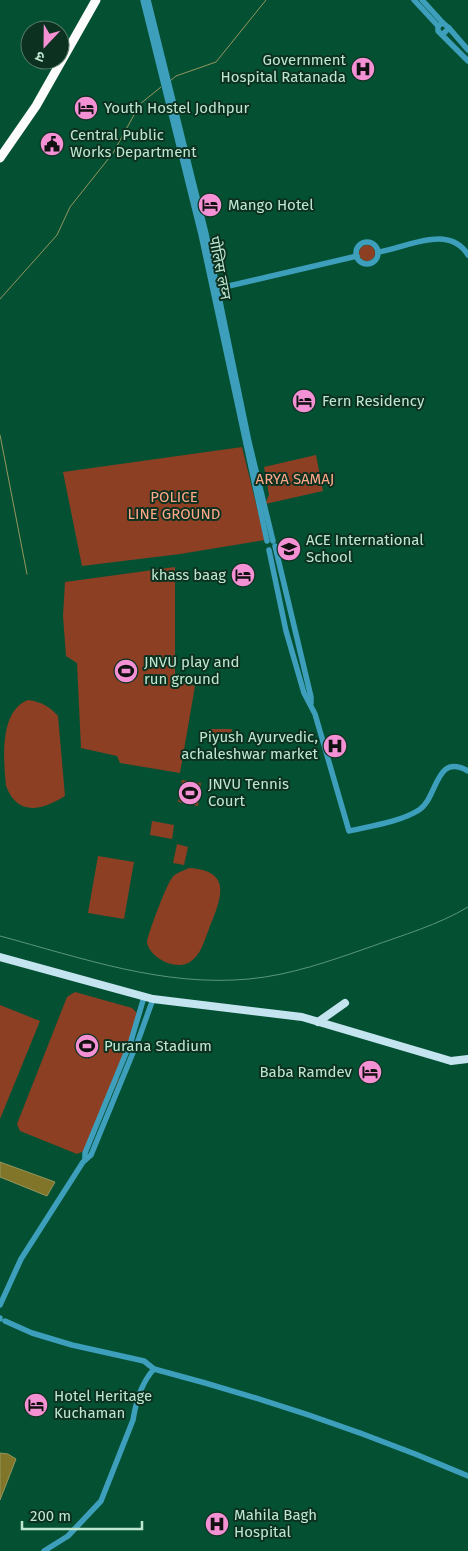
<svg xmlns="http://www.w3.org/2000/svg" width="468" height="1551" font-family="'Fira Sans','Noto Sans Devanagari',sans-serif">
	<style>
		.green { fill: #8c3f23 }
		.water { fill: #81752a; stroke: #94975c }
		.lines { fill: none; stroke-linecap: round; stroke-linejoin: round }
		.stream { stroke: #94975c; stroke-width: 1 }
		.minor { stroke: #3d9fbb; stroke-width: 5.5 }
		.major { stroke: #c4e4ef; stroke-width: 8 }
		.highway { stroke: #fcfcfc; stroke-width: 9 }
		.rail { stroke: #5b967c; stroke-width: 1 }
		.labels { text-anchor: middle; stroke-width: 4; stroke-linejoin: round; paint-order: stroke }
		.poi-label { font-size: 15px; fill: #bfe7d0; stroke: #0c3120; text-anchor: start }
		.street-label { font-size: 15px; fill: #bfe7d0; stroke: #0c3120 }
		.park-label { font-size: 15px; fill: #ffa788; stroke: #0c3120 }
	</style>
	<rect width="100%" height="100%" fill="#045033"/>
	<g class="green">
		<circle cx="367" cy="253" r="8"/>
		<polygon points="242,447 265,540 180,554 82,566 63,472"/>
		<polygon points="316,455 323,491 265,504 269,495 264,467"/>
		<polygon points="175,567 175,680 195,686 180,773 120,763 117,756 81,748 77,663 66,656 63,616 65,582"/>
		<path d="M28,700C41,702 49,706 58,716L65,796C42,810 18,817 6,786C3,755 0,711 28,700Z"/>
		<polygon points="211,729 232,729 230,742 214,739"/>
		<polygon points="182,780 201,783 198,806 178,802"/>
		<polygon points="152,821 174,825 172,839 150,835"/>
		<polygon points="177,844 188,847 184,865 173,863"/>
		<polygon points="98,856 134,862 124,919 88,913"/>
		<path d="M189,868C235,871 220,901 209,929C204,941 201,955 190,962C182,967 173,965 165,962C157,958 148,951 147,942C147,936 167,883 172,878C175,873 183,871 189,868Z"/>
		<polygon points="75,992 132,1008 139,1015 115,1077 119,1079 84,1151 77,1154 20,1131 17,1124 67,997"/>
		<polygon points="0,1005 40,1021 0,1119"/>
	</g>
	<g class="water">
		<polygon points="0,1162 55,1182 47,1196 0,1177"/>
		<polygon points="0,1453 8,1454 16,1459 0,1500"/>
	</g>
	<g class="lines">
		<g class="stream">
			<polyline points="170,81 176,76 216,62 266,0"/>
			<polyline points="0,299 57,235 70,207 113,153 140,104 161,87"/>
			<polyline points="0,435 27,574"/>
		</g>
		<g class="minor">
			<polyline points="143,0 201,234 267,541"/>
			<polyline points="148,0 206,234 249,442 273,541"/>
			<polyline points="414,0 438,26"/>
			<polyline points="422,0 443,23"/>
			<polyline points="449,28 468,50"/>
			<polyline points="443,34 449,28 443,23 438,26 438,31 468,61"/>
			<circle cx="367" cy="253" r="11"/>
			<path d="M378,252C406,248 449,223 468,255"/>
			<polyline points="216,289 357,256"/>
			<polyline points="275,546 311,697 311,703"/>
			<path d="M269,550L286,631L304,693L315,714L349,831C371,826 400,822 419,810C438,798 435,752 468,771"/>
			<polyline points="85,1160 85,1153 131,1041 144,997"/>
			<polyline points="0,1305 21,1259 83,1162 91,1155 139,1038 153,999"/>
			<polyline points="0,1318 0,1319"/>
			<path d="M5,1321L32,1333L72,1345L144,1361L154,1369C261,1397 366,1432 468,1476"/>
			<path d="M44,1551L68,1536L101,1501L133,1420C136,1401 141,1383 154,1369"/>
		</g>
		<g class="major">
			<polyline points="0,957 153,999 302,1017 441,1058 451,1061 468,1059"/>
			<polyline points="318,1022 345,1003"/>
		</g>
		<polyline class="highway" points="0,158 36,106 96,0"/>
		<path class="rail" d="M0,936C82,958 163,987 249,979C291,975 330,961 370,947C403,935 438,925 468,907"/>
	</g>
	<defs>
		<g id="hospital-disc" transform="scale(1.25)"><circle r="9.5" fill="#f491d4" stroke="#0c3120"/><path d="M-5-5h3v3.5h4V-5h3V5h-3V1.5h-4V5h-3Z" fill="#111"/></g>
		<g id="hotel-disc" transform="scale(1.25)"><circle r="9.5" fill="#f491d4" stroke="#0c3120"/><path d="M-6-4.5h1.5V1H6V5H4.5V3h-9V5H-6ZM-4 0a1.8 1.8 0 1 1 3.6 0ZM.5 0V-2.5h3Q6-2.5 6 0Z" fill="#111"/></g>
		<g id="civic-disc" transform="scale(1.25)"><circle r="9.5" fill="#f491d4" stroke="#0c3120"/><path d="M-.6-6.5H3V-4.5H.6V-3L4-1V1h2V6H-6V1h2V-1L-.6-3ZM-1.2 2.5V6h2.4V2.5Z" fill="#111"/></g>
		<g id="school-disc" transform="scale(1.25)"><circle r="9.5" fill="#f491d4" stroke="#0c3120"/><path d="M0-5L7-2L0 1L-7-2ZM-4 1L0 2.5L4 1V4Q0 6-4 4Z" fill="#111"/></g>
		<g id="stadium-disc" transform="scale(1.25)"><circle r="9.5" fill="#f491d4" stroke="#0c3120"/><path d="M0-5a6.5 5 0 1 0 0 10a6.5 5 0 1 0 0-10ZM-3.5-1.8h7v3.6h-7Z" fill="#111"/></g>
	</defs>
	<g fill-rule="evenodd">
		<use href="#hospital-disc" x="363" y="69"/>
		<use href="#hotel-disc" x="86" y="108"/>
		<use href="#civic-disc" x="52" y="144"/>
		<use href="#hotel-disc" x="210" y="205"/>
		<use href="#hotel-disc" x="304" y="401"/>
		<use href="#school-disc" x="289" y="549"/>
		<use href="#hotel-disc" x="243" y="575"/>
		<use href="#stadium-disc" x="126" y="671"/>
		<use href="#hospital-disc" x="335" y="746"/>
		<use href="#stadium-disc" x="190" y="793"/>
		<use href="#stadium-disc" x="87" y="1046"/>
		<use href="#hotel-disc" x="370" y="1072"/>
		<use href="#hotel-disc" x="36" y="1405"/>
		<use href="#hospital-disc" x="217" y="1524"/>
	</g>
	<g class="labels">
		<g class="poi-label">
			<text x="346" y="65" text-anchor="end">Government<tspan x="346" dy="17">Hospital Ratanada</tspan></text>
			<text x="104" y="113">Youth Hostel Jodhpur</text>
			<text x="70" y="140">Central Public<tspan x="70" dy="17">Works Department</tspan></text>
			<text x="228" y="210">Mango Hotel</text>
			<text x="322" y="406">Fern Residency</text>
			<text x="306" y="545">ACE International<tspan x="306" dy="17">School</tspan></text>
			<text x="226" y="580" text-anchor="end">khass baag</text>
			<text x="144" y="667">JNVU play and<tspan x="144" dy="17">run ground</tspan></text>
			<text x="318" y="742" text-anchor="end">Piyush Ayurvedic,<tspan x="318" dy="17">achaleshwar market</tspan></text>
			<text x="208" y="789">JNVU Tennis<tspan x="208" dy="17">Court</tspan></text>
			<text x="104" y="1051">Purana Stadium</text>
			<text x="352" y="1077" text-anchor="end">Baba Ramdev</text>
			<text x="54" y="1401">Hotel Heritage<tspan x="54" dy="17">Kuchaman</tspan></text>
			<text x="234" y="1520">Mahila Bagh<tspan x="234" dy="17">Hospital</tspan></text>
		</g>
		<g class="street-label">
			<text transform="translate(220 268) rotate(79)" y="5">पोलिस लय्न</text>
		</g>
		<g class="park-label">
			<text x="295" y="484">ARYA SAMAJ</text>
			<text x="174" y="502">POLICE<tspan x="174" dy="17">LINE GROUND</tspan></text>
		</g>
	</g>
	<g transform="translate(45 45) rotate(202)"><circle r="24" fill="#0c3120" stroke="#547a66"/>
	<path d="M0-4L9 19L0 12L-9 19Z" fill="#f491d4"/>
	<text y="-8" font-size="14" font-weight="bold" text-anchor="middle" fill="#bfe7d0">उ</text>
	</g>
	<path d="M22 1521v8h120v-8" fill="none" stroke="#bfe7d0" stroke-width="2.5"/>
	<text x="30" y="1521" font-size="15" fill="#bfe7d0" stroke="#0c3120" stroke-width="4" paint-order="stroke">200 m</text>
</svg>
